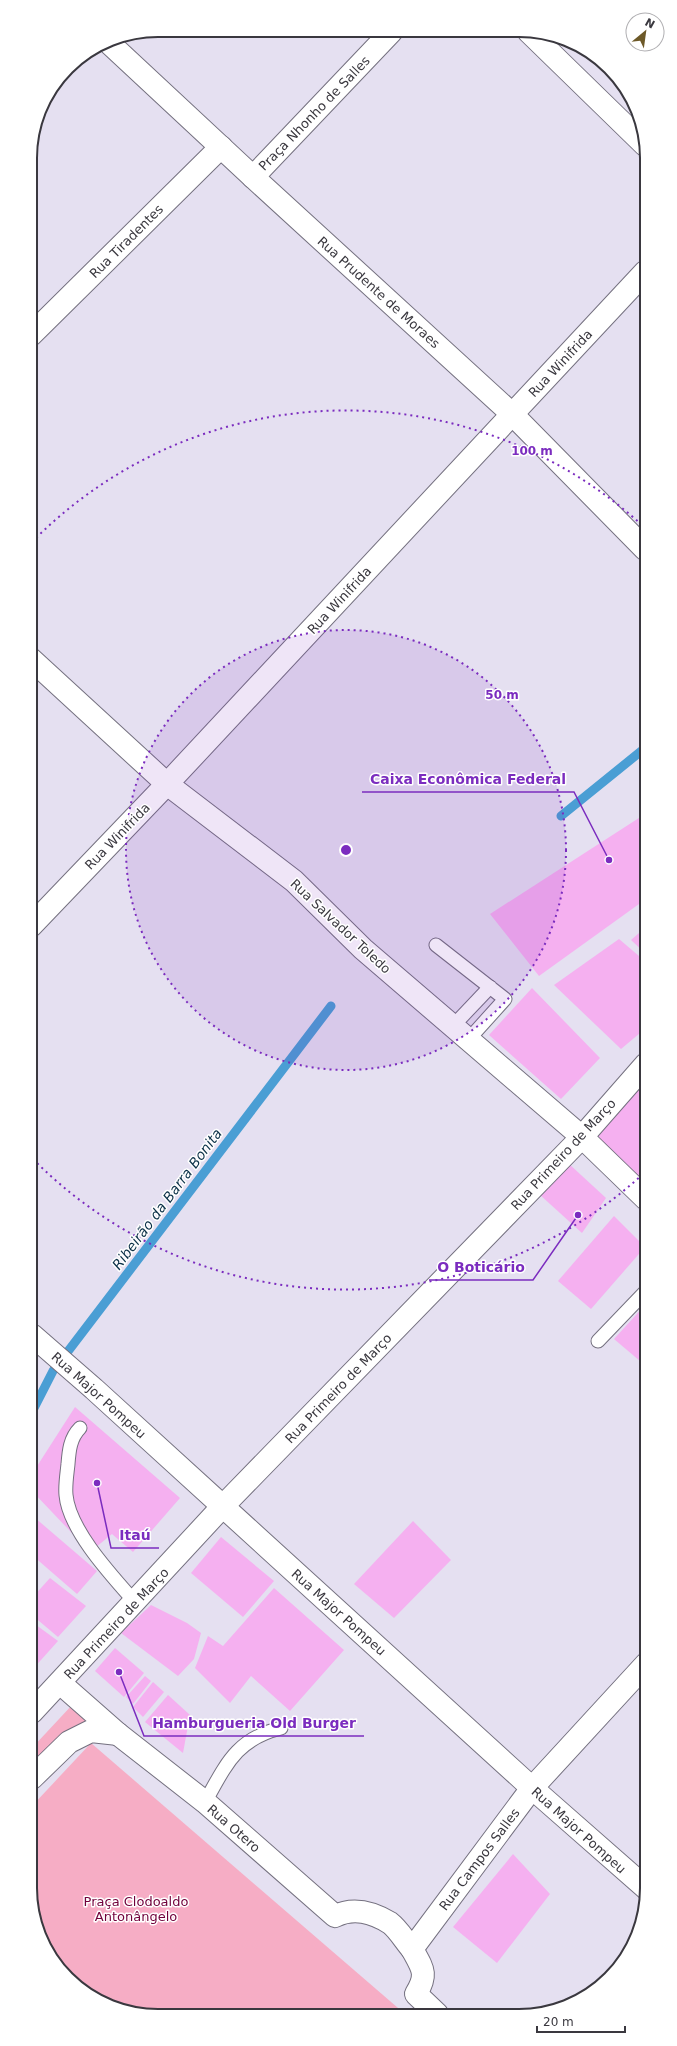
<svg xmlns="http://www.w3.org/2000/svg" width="677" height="2046" font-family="'DejaVu Sans',sans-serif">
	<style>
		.green { fill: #f6adc5 }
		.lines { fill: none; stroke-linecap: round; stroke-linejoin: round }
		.stream { stroke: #4a9ed4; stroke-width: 9 }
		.building { fill: #f5b0f0 }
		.lane-casing { stroke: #74707f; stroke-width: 15 }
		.street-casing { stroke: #74707f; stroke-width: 24 }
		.secondary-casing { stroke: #74707f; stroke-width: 24 }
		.lane { stroke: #fff; stroke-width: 13 }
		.street { stroke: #fff; stroke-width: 22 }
		.secondary { stroke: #fff; stroke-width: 22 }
		.ring { fill: none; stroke: #7b2cbf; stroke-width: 2; stroke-dasharray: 2 4 }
		.labels { text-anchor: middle; stroke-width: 3; stroke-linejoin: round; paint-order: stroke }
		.street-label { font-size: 13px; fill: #3a383f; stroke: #fff }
		.park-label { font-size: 13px; fill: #70003b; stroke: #fff }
		.water-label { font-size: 14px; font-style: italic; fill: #0c3148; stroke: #fff }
		.rim { fill: none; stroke: #3a383f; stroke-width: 2 }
		.centre { fill: #7b2cbf; stroke: #fff; stroke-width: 2 }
		.ring-label { font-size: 12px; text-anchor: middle; font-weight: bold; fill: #7b2cbf; stroke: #fff; stroke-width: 3; stroke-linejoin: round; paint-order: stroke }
		.leader { fill: none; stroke: #7b2cbf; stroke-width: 1.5 }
		.callout-dot { fill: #7b2cbf; stroke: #fff; stroke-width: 1.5 }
		.callout-label { font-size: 14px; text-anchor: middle; font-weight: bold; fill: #7b2cbf; stroke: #fff; stroke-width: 3; stroke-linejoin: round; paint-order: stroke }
	</style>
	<rect width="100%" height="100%" fill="#e5e0f1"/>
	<g class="green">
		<polygon points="73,1704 98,1725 32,1771 32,1748"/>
		<polygon points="91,1743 405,2014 133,2014 101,2003 68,1979 47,1952 32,1913 32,1806"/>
	</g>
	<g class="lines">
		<g class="stream">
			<polyline points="561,816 645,748"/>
			<polyline points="32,1412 53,1371 331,1006"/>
		</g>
	</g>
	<g class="building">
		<polygon points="642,816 645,821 646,899 539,976 490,914"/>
		<polygon points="646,927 646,954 631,940"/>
		<polygon points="619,939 646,962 646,1028 621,1049 554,985"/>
		<polygon points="532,988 600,1058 561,1099 489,1035"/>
		<polygon points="639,1084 646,1090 646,1185 593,1136"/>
		<polygon points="568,1163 606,1198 582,1233 539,1194"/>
		<polygon points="614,1216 645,1247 591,1309 558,1281"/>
		<polygon points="646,1304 646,1354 640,1361 614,1339"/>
		<polygon points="75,1407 180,1498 133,1552 112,1534 90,1552 32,1491 32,1474"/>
		<polygon points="34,1517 97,1571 77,1594 32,1555 32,1519"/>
		<polygon points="413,1521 451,1560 394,1618 354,1584"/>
		<polygon points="221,1537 274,1581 243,1617 191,1573"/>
		<polygon points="50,1578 86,1606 58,1637 32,1615 32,1598"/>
		<polygon points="274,1588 344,1650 290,1711 251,1676 230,1703 195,1668 208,1636 223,1646"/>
		<polygon points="151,1605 187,1623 201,1633 194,1659 178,1676 121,1633"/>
		<polygon points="32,1622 58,1641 32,1670"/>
		<polygon points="115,1648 144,1673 124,1697 95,1671"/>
		<polygon points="145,1676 151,1681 133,1704 126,1697"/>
		<polygon points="153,1682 164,1692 143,1717 133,1707"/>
		<polygon points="168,1695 190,1715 183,1753 145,1722"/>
		<polygon points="513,1854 550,1894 497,1963 453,1927"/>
	</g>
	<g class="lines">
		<g class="lane-casing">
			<g id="lane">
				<polyline points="436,945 505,999 469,1039"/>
				<polyline points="453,1026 490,987"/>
				<polyline points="598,1341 646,1291"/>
				<path d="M80,1428C70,1438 69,1451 68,1464C67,1474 65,1485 66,1495C69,1530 112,1576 135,1602"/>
				<path d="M205,1802C226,1765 236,1739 281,1728"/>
			</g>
		</g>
		<g class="street-casing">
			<g id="street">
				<polyline points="529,32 645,145"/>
				<polyline points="253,177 391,32"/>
				<path d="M412,1949C423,1969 428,1974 416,1994L437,2014"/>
			</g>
		</g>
		<g class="secondary-casing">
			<g id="secondary">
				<polyline points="107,41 253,177 512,414 645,549"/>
				<polyline points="31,335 221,147"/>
				<polyline points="31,659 167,784 294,881 363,949 582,1137 646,1199"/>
				<polyline points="31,926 167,784 645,272"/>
				<polyline points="32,1335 94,1389 532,1788 647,1889"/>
				<path d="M60,1683L118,1734L205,1802L335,1916C354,1907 372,1912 390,1923C398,1929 405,1941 412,1949L532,1788L646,1664"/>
				<polyline points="32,1712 222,1507 582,1137 646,1064"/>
				<polyline points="32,1778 69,1742 91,1731 118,1734"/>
			</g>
		</g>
		<use href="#lane" class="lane"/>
		<use href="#street" class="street"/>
		<use href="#secondary" class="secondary"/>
	</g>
	<circle cx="346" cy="850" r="220" fill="#7b2cbf" fill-opacity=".12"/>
	<g class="ring">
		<circle cx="346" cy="850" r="220"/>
		<path d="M643 1174A440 440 0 0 1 32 1158M32 542A440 440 0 0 1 643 526"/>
	</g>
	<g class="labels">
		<g class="street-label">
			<text transform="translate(314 113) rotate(-46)" y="5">Praça Nhonho de Salles</text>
			<text transform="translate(126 241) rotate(-45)" y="5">Rua Tiradentes</text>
			<text transform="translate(379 292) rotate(42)" y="5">Rua Prudente de Moraes</text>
			<text transform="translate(560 363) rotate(-47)" y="5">Rua Winifrida</text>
			<text transform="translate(339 600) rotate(-47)" y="5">Rua Winifrida</text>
			<text transform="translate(117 836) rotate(-46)" y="5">Rua Winifrida</text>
			<text transform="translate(341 926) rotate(43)" y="5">Rua Salvador Toledo</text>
			<text transform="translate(563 1154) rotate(-47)" y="5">Rua Primeiro de Março</text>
			<text transform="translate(338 1388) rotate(-46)" y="5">Rua Primeiro de Março</text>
			<text transform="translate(99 1395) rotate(42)" y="5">Rua Major Pompeu</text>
			<text transform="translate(339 1612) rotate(42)" y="5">Rua Major Pompeu</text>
			<text transform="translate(116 1623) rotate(-47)" y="5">Rua Primeiro de Março</text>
			<text transform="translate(234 1828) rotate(41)" y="5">Rua Otero</text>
			<text transform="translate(579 1830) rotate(42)" y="5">Rua Major Pompeu</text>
			<text transform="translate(479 1859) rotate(-53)" y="5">Rua Campos Salles</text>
		</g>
		<g class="park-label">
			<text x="136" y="1906">Praça Clodoaldo<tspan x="136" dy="15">Antonângelo</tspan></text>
		</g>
		<g class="water-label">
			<text transform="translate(167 1199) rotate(-53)" y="5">Ribeirão da Barra Bonita</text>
		</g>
	</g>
	<path d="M0 0H677V2046H0ZM158 37H519A121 121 0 0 1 640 158V1888A121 121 0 0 1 519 2009H158A121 121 0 0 1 37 1888V158A121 121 0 0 1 158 37Z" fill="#fff" fill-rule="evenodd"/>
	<path class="rim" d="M158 37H519A121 121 0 0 1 640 158V1888A121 121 0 0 1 519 2009H158A121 121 0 0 1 37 1888V158A121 121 0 0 1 158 37Z"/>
	<circle cx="346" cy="850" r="6" class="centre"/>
	<g class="ring-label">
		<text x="532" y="455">100 m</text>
		<text x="502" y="699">50 m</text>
	</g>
	<path class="leader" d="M609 860L574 792H362M578 1215L533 1280H429M97 1483L111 1548H159M119 1672L144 1736H364"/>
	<g class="callout-dot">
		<circle cx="609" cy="860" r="4"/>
		<circle cx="578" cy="1215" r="4"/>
		<circle cx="97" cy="1483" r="4"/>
		<circle cx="119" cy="1672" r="4"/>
	</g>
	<g class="callout-label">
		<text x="468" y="784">Caixa Econômica Federal</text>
		<text x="481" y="1272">O Boticário</text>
		<text x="135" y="1540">Itaú</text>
		<text x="254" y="1728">Hamburgueria Old Burger</text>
	</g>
	<g transform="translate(645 32) rotate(29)"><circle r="19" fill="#ffffff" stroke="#b0afb2"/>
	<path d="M0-3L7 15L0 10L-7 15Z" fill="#6d5928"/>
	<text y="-6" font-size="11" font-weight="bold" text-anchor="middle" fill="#3a383f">N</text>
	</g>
	<path d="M537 2026v6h88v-6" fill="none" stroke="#3a383f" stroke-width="2"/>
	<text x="543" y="2026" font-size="12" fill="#3a383f" stroke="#ffffff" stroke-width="3" paint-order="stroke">20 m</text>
</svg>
